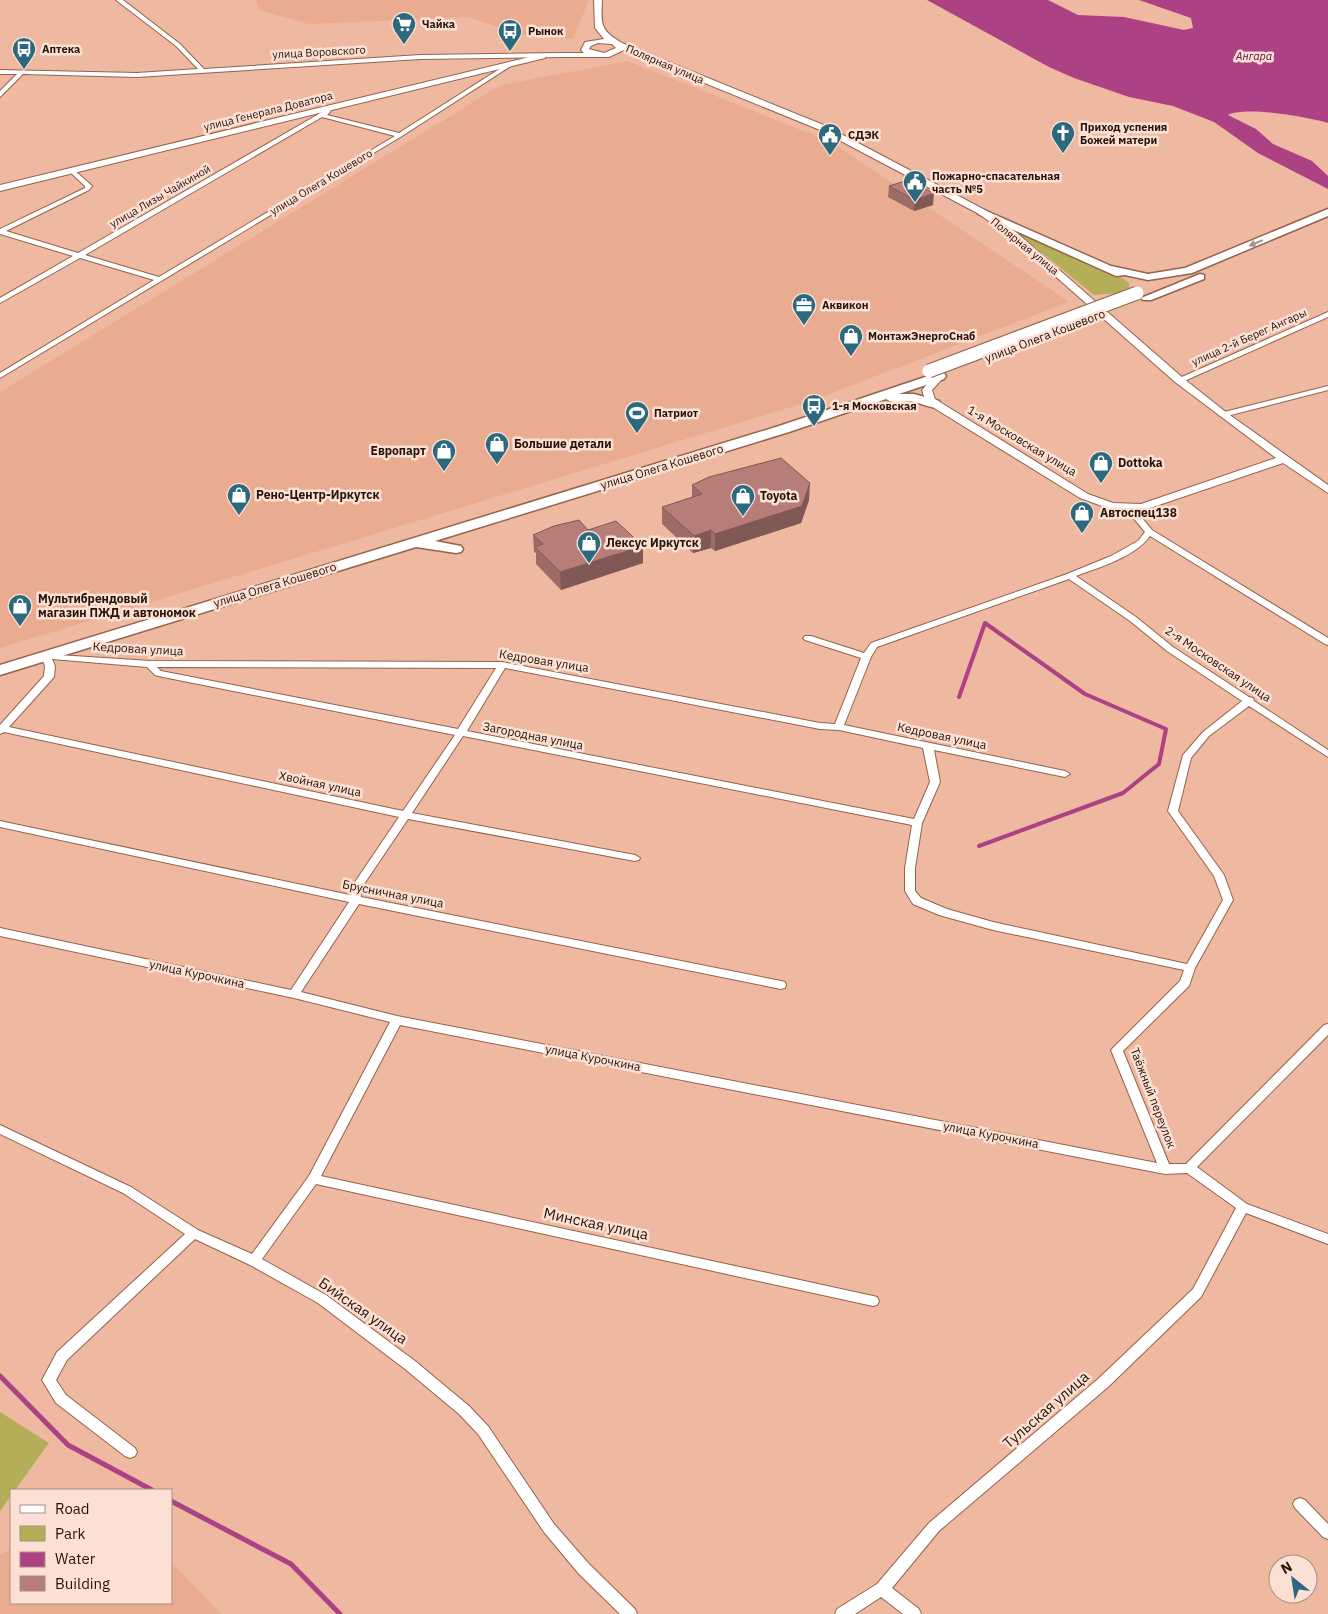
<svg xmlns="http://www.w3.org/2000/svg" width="1328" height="1614" font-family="'IBM Plex Sans',sans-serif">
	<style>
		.built { fill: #eaac91 }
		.green { fill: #b4ae59 }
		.water { fill: #ac4284 }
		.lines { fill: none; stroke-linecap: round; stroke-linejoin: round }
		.stream-far1 { stroke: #ac4284; stroke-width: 4 }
		.stream { stroke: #ac4284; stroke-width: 5 }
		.street-casing { stroke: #94634d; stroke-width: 2 }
		.secondary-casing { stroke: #94634d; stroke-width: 2 }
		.primary-casing { stroke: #94634d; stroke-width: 3 }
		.street { fill: #fff; fill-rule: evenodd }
		.secondary { fill: #fff; fill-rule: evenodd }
		.primary { fill: #fff; fill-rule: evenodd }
		.primary-bridge-casing { stroke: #94634d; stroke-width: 15; stroke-linecap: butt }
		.primary-bridge { stroke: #fff; stroke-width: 13 }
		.wall { fill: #9d6c68 }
		.shaded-wall { fill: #805855 }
		.building { fill: #b77e79; stroke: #805855 }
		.oneway { fill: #9d9591 }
		.labels { text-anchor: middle; stroke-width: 5; stroke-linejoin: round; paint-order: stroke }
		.far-poi-label { font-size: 11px; font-weight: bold; fill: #26130a; stroke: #fde0d4; text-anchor: start }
		.far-street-label { font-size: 11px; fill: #26130a; stroke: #fde0d4 }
		.far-water-label { font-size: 11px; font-style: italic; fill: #57123f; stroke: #fde0d4 }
		.street-label { font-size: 12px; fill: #26130a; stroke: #fde0d4 }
		.poi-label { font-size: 12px; font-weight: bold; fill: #26130a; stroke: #fde0d4; text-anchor: start }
		.near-street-label { font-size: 15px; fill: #26130a; stroke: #fde0d4 }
	</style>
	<rect width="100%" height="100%" fill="#efb8a0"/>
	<g class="built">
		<polygon points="256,0 589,0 573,39 526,36 468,17 309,24 259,10"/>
		<polygon points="628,61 831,142 1069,302 811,401 0,648 0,392 501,85"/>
		<polygon points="11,1549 11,1603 171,1603 171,1562 221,1614 0,1614 0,1555"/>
	</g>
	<g class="green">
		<polygon points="1023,234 1122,278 1129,283 1129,289 1119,293 1094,295 1020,235"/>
		<polygon points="0,1412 49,1443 15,1490 11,1490 11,1496 0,1511"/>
	</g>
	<path class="water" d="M927,0H1048L1078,15L1124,17L1184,30L1193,28L1191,18L1139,0H1328V123C1307,117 1247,106 1228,115L1256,129L1273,144L1312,161L1328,176V189L1258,153L1214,122L1173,106L1129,97L1074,78L1049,67Z"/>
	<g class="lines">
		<polyline class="stream-far1" points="959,697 985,623 1085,694 1166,729 1159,764 1123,793 979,846"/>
		<g class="stream">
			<polyline points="0,1376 68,1445 152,1490"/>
			<polyline points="171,1501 291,1564 340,1614"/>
		</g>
		<g class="street-casing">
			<g id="street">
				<polygon points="116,0 123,0 180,44 204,69 420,55 561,53 564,55 561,57 420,59 137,77 23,74 0,97 0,91 17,74 0,74 0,70 137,73 198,69 176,46"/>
				<path d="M512,61L514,62V64L402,136L0,378V373L154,280L80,258L0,303V298L73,256L0,234V229L85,188V186L70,172V170H74L91,185L92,186L89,190L6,231L78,253L324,111L326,107L331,108L330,112L327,115L399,133ZM322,117L395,136L159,277L85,255Z"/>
				<polygon points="1328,312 1328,317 1182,382 1176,382 1175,380"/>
				<polygon points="1328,386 1328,390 1223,417 1219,415 1220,413"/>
				<path d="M1130,506L1133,507L1152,530L1328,638V645L1325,644L1150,536C1135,557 1100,567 1076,576L1136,617L1173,647L1249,697L1253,698L1254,701L1328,750V757L1249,706L1209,736L1191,758L1178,811L1224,875L1233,900L1195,968L1189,986L1123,1051L1169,1164H1186L1324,1025L1328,1024V1035L1197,1167L1247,1204L1328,1234V1244L1246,1213L1201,1297L1108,1387L939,1531L892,1588L919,1609L921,1614H903L881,1597L855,1614H835L837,1609L877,1584L929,1523L1098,1379L1193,1289L1236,1208L1187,1173L1165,1174L400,1025L321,1176L873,1296L877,1297L879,1301L877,1305L873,1306L316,1184L262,1259L326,1295L415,1361L469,1406L488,1426L554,1524L589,1564L635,1609L637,1614H620L579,1574L544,1532L478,1434L459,1414L405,1369L318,1303L250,1265L195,1239L67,1360L56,1380L66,1395L135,1448L137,1452L135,1456L130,1458L125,1456L56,1403L42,1380L57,1352L185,1234L123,1193L0,1134V1125L131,1187L198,1230L252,1254L309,1176L390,1022L294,998L0,936V928L291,990L349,902L0,827V821L350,895L351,888L399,817L4,732L0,734V725L44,676L45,666L41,656L43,654L150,661L502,662L820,723L835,724L861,658L805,640L803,638L805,636H811L864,653L871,643L1067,574L1111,556L1138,541L1145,532L1126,509ZM1069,579L1130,621L1167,651L1242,701L1203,732L1183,755L1168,811L1214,876L1223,900L1187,964L993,922L947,909L921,898L915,891V868L922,823L940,782L934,750L1065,777L1070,774L1065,771L844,725L871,657L877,647ZM52,659L147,667L155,675L158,676L455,735L403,811L9,727L54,677L55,666ZM157,667L496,668L458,729L161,671ZM505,668L820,729L839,730L923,748L930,782L914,819L467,731ZM463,736L912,825L905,868V891L913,904L939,915L993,930L1184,970L1180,981L1111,1050L1157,1163L397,1016L301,992L359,904L781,989L785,988L786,985L785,982L781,981L361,897L360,890L408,819L635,861L639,860L640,858L635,855L412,813Z"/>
				<polygon points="1300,1498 1305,1500 1328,1524 1328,1539 1323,1537 1295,1508 1293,1504 1295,1500"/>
			</g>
		</g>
		<g class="secondary-casing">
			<g id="secondary">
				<path d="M594,0H602C601,25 600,30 622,43L826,126L985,210L1017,233L1183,378L1227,413L1328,485V493L1283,463L1147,509L1113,510L1080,498L926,403L922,390L936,374H944L945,376L932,390L935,399L1088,494L1113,503L1141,504L1276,458L1175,382L1011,237L979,214L820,130L624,50L609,57H558V53H584L581,50L585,42L604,39L595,28ZM598,43L612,44L616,48L604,53L589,49L591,46Z"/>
				<polygon points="542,54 545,54 545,58 0,191 0,185"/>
			</g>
		</g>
		<g class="primary-casing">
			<g id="primary">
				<polygon points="982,209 1111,266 1148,274 1185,268 1328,209 1328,216 1192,273 1148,280 1125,275 1116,276 978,214 978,210"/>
				<polygon points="1200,274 1204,275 1204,279 1151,300 1143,300 1141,298"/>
				<path d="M940,372L944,373L946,376L944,379L899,394H914L939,401L941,404L939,407C931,409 923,404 915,402C905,400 894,405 886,399L789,432L435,541L461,546L463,549L461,552L456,553L416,547L0,675V665L779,426Z"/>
			</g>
		</g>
		<use href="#street" class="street"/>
		<use href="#secondary" class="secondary"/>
		<use href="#primary" class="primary"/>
		<g class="primary-bridge-casing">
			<polyline id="primary-bridge" points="929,371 1137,293"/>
		</g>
		<use href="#primary-bridge" class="primary-bridge"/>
	</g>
	<g class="wall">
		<polygon points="889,186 933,205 914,211 888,197"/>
		<polygon points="692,485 809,500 801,523 715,551 711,548 693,553 662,524 662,507 692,497"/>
		<polygon points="588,530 643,563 561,590 536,564 536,553 534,552 533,535"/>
	</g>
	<g class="shaded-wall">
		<polygon points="934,193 933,205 914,211 915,200"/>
		<polygon points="810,483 809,500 801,523 715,551 715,534"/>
		<polygon points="711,530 711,548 693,553 694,536"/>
		<polygon points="643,546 643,563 561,590 560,572"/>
	</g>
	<g class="building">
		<polygon points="908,180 934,193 915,200 889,186"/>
		<polygon points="781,458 810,483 802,506 715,534 711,530 694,536 662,507 702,494 692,485 709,477"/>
		<polygon points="579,520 588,530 616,521 643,546 560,572 535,547 543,544 533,535 554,526"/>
	</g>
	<defs><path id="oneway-solid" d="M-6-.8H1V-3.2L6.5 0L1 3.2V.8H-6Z" transform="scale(1.25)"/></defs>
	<use class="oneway" href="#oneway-solid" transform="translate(1256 243) rotate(157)"/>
	<defs>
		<g id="supermarket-pin" transform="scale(1.25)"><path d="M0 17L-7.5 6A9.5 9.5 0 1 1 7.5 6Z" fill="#2b697f" stroke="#fde0d4"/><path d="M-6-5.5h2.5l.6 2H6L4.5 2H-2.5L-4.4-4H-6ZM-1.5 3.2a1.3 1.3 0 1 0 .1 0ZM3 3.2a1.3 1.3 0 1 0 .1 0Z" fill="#fff"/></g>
		<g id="bus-pin" transform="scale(1.25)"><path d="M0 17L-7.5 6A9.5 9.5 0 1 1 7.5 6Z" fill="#2b697f" stroke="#fde0d4"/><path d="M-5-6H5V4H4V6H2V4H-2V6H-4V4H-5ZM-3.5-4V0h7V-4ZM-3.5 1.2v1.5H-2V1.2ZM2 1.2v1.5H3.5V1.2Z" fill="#fff"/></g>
		<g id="church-pin" transform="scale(1.25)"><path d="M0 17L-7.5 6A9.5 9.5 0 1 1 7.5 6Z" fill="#2b697f" stroke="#fde0d4"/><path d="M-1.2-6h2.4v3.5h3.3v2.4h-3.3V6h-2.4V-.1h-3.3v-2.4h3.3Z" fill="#fff"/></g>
		<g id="civic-pin" transform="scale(1.25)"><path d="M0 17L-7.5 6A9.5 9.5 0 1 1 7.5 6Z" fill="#2b697f" stroke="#fde0d4"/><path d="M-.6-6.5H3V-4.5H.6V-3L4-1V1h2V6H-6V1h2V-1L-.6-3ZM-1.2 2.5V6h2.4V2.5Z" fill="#fff"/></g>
		<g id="office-pin" transform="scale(1.25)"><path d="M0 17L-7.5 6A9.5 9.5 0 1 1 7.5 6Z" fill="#2b697f" stroke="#fde0d4"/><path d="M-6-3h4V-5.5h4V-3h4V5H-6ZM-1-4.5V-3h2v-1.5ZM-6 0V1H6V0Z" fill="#fff"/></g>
		<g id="shop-pin" transform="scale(1.25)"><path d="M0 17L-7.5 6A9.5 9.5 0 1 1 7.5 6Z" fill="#2b697f" stroke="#fde0d4"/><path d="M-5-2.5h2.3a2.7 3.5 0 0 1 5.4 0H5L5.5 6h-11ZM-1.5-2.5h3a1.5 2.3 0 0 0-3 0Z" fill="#fff"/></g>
		<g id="stadium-pin" transform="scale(1.25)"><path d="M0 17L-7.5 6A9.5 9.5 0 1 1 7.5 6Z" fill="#2b697f" stroke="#fde0d4"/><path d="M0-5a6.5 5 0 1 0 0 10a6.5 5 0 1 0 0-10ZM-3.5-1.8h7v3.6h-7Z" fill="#fff"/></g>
	</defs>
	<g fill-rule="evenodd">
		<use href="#supermarket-pin" x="404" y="24"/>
		<use href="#bus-pin" x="510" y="31"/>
		<use href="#bus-pin" x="24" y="49"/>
		<use href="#church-pin" x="1063" y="133"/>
		<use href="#civic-pin" x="830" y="135"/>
		<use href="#civic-pin" x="915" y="182"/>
		<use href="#office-pin" x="804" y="305"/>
		<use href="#shop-pin" x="851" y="336"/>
		<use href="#bus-pin" x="814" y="406"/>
		<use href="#stadium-pin" x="637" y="413"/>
		<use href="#shop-pin" x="497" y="444"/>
		<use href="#shop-pin" x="444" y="451"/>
		<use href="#shop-pin" x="1101" y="463"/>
		<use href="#shop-pin" x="239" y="495"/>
		<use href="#shop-pin" x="743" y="496"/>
		<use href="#shop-pin" x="1082" y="513"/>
		<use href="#shop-pin" x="589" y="543"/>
		<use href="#shop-pin" x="20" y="606"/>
	</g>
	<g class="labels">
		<g class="far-poi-label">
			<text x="422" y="28">Чайка</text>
			<text x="528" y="35">Рынок</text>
			<text x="42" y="53">Аптека</text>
			<text x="1080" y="131">Приход успения<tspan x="1080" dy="13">Божей матери</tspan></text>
			<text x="848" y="139">СДЭК</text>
			<text x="932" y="180">Пожарно-спасательная<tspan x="932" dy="13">часть №5</tspan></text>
			<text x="822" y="309">Аквикон</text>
			<text x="868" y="340">МонтажЭнергоСнаб</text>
			<text x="832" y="410">1-я Московская</text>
			<text x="654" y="417">Патриот</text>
		</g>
		<g class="far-street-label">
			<text transform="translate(319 52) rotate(-3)" y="4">улица Воровского</text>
			<text transform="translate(665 64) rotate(23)" y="4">Полярная улица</text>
			<text transform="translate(268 111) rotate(-14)" y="4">улица Генерала Доватора</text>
			<text transform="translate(321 182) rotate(-31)" y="4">улица Олега Кошевого</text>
			<text transform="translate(160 196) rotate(-30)" y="4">улица Лизы Чайкиной</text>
			<text transform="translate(1025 246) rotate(39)" y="4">Полярная улица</text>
			<text transform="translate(1249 337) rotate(-24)" y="4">улица 2-й Берег Ангары</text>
		</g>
		<g class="far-water-label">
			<text x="1254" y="60">Ангара</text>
		</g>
		<g class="street-label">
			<text transform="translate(1045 336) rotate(-21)" y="4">улица Олега Кошевого</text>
			<text transform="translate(1022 441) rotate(31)" y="4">1-я Московская улица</text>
			<text transform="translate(662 467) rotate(-17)" y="4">улица Олега Кошевого</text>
			<text transform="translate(275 585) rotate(-17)" y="4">улица Олега Кошевого</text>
			<text transform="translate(138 649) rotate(3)" y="4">Кедровая улица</text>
			<text transform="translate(544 661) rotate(9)" y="4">Кедровая улица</text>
			<text transform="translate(1218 664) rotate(34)" y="4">2-я Московская улица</text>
			<text transform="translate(533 736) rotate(11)" y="4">Загородная улица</text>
			<text transform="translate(942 736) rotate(12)" y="4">Кедровая улица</text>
			<text transform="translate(320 784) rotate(12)" y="4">Хвойная улица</text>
			<text transform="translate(393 894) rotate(11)" y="4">Брусничная улица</text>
			<text transform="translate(197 974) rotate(12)" y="4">улица Курочкина</text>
			<text transform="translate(593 1058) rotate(11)" y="4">улица Курочкина</text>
			<text transform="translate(1153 1098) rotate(69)" y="4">Таёжный переулок</text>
			<text transform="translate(991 1135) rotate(11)" y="4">улица Курочкина</text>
		</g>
		<g class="poi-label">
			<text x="514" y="448">Большие детали</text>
			<text x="426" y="455" text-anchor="end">Европарт</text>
			<text x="1118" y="467">Dottoka</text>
			<text x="256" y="499">Рено-Центр-Иркутск</text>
			<text x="760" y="500">Toyota</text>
			<text x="1100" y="517">Автоспец138</text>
			<text x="606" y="547">Лексус Иркутск</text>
			<text x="38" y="603">Мультибрендовый<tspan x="38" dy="14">магазин ПЖД и автономок</tspan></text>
		</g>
		<g class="near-street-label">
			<text transform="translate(596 1224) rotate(12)" y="5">Минская улица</text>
			<text transform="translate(363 1311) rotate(35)" y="5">Бийская улица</text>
			<text transform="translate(1046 1410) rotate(-41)" y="5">Тульская улица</text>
		</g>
	</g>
	<rect x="10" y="1489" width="162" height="115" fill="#fde0d4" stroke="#a78e83"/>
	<rect x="20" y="1505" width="25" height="8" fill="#ffffff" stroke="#a78e83"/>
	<text x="55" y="1514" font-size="15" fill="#26130a">Road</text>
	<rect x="20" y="1526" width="25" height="15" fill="#b4ae59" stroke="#a78e83"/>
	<text x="55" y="1539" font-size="15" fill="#26130a">Park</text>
	<rect x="20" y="1552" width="25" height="15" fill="#ac4284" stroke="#a78e83"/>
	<text x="55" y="1564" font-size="15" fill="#26130a">Water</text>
	<rect x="20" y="1576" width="25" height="15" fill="#b77e79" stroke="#a78e83"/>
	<text x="55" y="1589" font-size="15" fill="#26130a">Building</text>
	<g transform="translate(1293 1579) rotate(330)"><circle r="24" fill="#fde0d4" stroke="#a78e83"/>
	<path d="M0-4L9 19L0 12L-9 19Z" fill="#2b697f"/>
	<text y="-8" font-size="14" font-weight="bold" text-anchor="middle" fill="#26130a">N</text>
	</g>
</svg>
